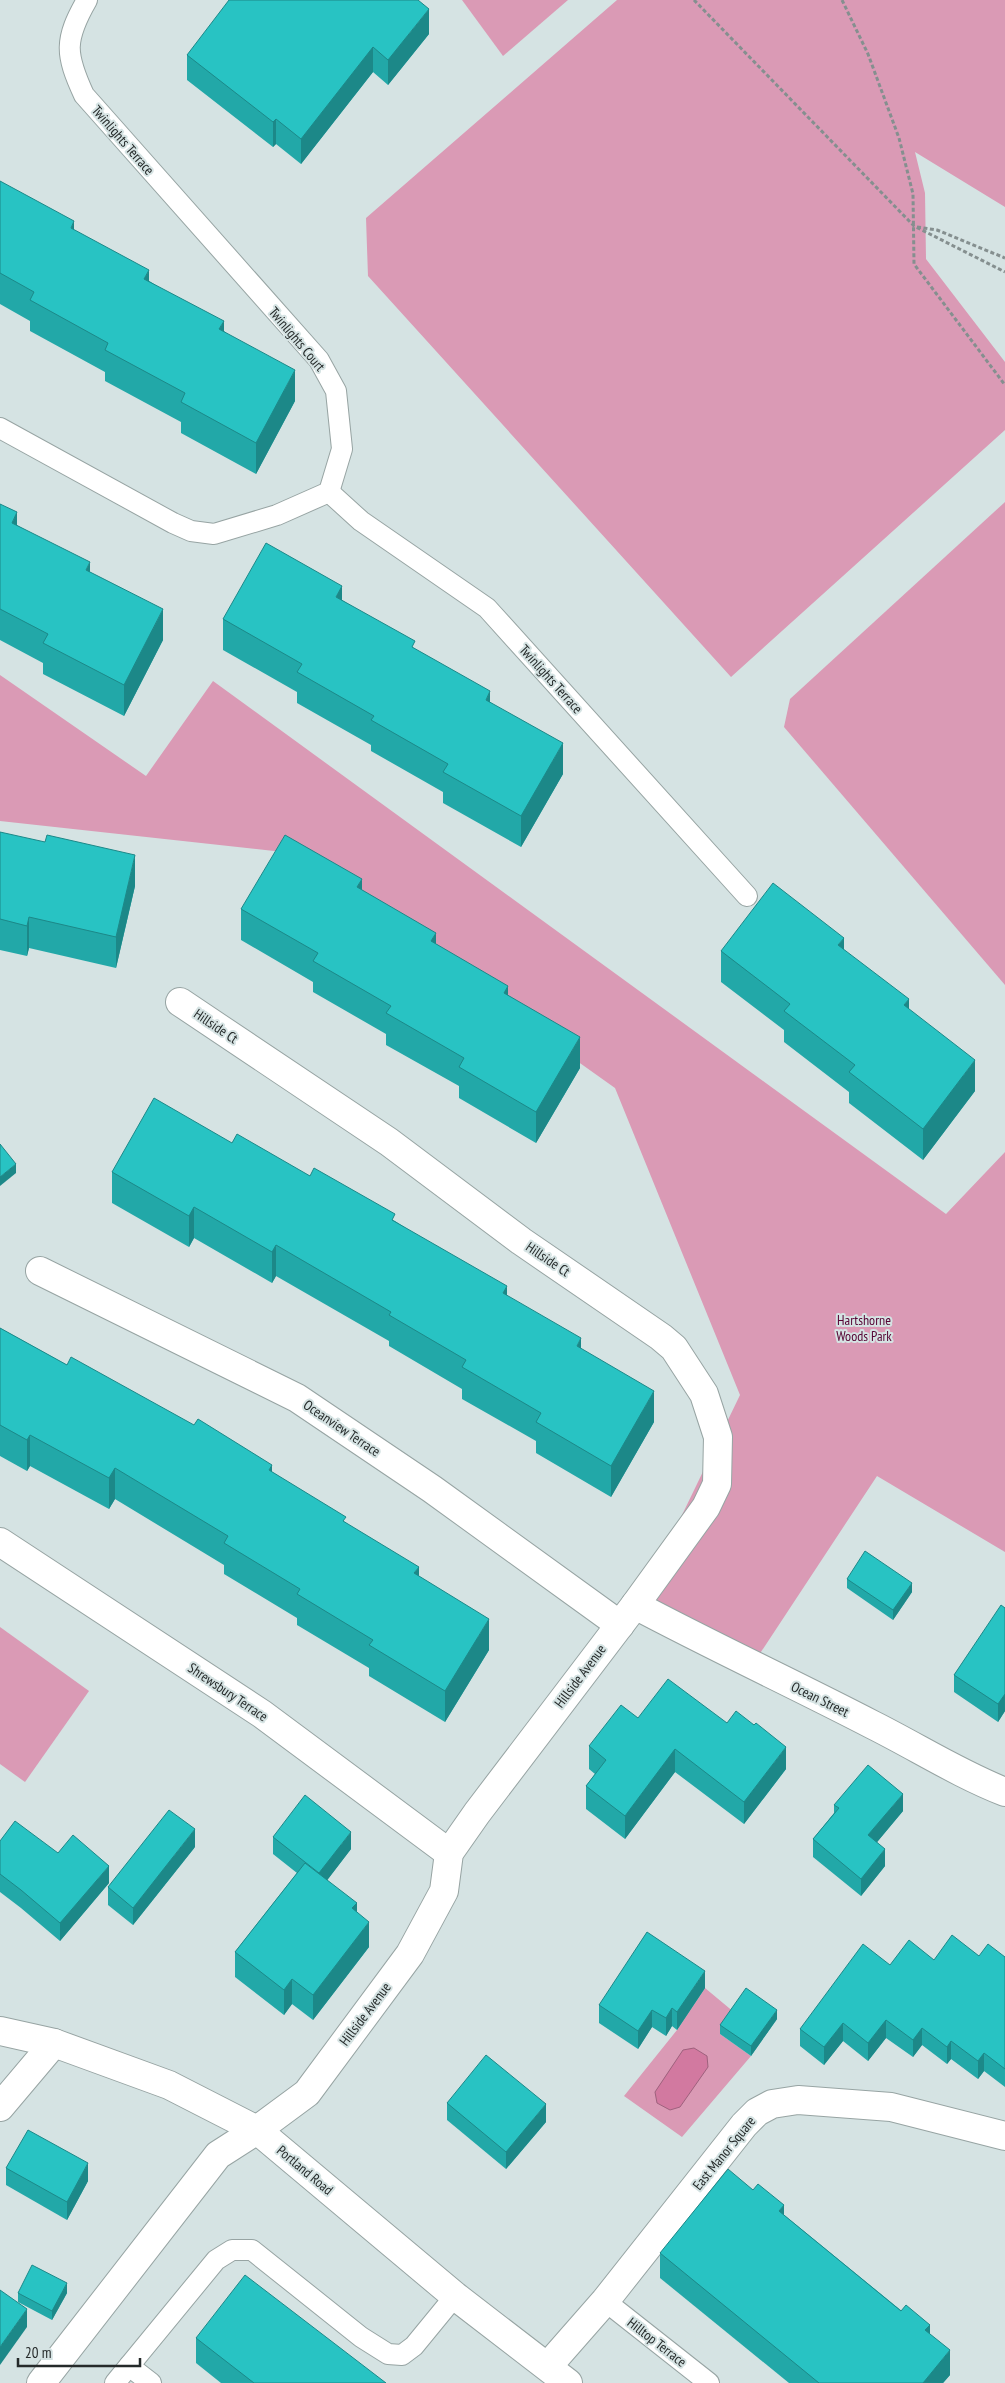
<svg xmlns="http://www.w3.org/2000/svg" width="1005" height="2383" font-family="'PT Sans Narrow',sans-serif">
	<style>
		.green { fill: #da9ab5 }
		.water { fill: #d279a0; stroke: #9e617d }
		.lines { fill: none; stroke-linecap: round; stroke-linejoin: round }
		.service-casing { stroke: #97a4a3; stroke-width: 22 }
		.minor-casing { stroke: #97a4a3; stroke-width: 30 }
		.path { stroke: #858f8f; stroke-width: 3; stroke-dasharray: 4 2.5; stroke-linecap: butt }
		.service { stroke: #fff; stroke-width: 20 }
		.minor { stroke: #fff; stroke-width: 28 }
		.wall { fill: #22a8a8 }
		.shaded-wall { fill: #1c8888 }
		.building { fill: #28c3c3; stroke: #1c8888 }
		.labels { text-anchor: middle; stroke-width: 4; stroke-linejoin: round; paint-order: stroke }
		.street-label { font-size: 14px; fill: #252a2a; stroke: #d5e3e3 }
		.park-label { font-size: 14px; fill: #560333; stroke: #d5e3e3 }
	</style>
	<rect width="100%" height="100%" fill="#d5e3e3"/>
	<g class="green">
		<polygon points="462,0 568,0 503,56"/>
		<polygon points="617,0 1005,0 1005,207 915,152 925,193 926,259 1005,362 1005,430 731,677 368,276 366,218"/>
		<polygon points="1005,502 1005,985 784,727 790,699"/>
		<polygon points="0,675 146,776 213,681 946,1214 1005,1152 1005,1552 877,1476 755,1661 640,1602 740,1395 615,1088 283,852 0,821"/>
		<polygon points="0,1627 89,1691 25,1782 0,1764"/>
		<polygon points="705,1988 735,2013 720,2034 751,2056 682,2137 624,2096 677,2030"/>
	</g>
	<polygon class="water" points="694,2048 707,2056 708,2067 680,2107 670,2110 657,2103 655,2092 683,2050"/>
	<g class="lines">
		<g class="service-casing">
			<g id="service">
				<path d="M0,428L173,523L191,531L214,534L277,515L329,492L342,449L336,391L319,360L84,95C65,54 64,40 87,0"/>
				<polyline points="329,492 361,521 487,608 747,896"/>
				<polyline points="605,2301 709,2383"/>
				<polyline points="129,2366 151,2383"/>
				<polyline points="115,2383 216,2260 232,2250 252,2250 361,2337 388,2354 402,2355 414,2346 455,2296"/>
			</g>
		</g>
		<g class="minor-casing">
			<g id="minor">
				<polyline points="40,1271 297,1398 432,1489 620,1625"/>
				<polyline points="0,1542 262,1714 449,1853"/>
				<path d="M635,1605C714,1647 794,1684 873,1725C917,1747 959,1774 1005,1792"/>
				<polyline points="0,2031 54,2043 169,2085 257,2130 455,2296 568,2383"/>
				<polyline points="0,2107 54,2043"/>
				<polyline points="548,2366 605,2301 744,2125 757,2112 772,2104 798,2100 891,2107 1005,2136"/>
				<polyline points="41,2383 218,2155 257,2130 307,2093 410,1954 444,1891 449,1853 477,1813 635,1605 706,1507 717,1484 718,1437 704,1394 674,1348 661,1337 521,1241 389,1142 180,1002"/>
			</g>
		</g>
		<g class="path">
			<polyline points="694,0 914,226 1005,272"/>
			<polyline points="842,0 868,54 899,138 913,194 914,264 1005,385"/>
			<polyline points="917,227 937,230 1005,258"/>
		</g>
		<use href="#service" class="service"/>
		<use href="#minor" class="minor"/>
	</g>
	<g class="wall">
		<polygon points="429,34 388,85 373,72 301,164 276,144 273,147 187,80 187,55"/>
		<polygon points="0,181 224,331 295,401 256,474 181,433 181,422 105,381 105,372 30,331 30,321 0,304"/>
		<polygon points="0,504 17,525 90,572 163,640 124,716 43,674 43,663 0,640"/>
		<polygon points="342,600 415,649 490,702 563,774 521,847 443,803 443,792 371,751 371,745 297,703 297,692 223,650 223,619"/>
		<polygon points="0,832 135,886 116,968 29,948 27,956 0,950"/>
		<polygon points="362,890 436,944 508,995 580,1068 536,1143 459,1098 459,1086 386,1045 386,1034 313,992 313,982 241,940 241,909"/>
		<polygon points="844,950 909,1010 975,1091 923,1160 849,1103 849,1092 784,1042 784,1030 721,982 721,951"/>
		<polygon points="232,1143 310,1176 395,1221 507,1296 581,1349 654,1422 611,1497 536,1453 536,1441 462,1399 462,1389 389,1346 389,1341 276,1276 272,1283 194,1238 189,1247 112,1203 112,1172"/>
		<polygon points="0,1328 67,1365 272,1472 346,1523 419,1576 489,1650 445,1722 369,1676 369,1668 297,1625 297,1618 224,1574 224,1565 115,1499 109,1509 30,1466 27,1471 0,1456"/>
		<polygon points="847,1579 912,1592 893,1620 847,1588"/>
		<polygon points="1005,1608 1005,1711 998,1722 954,1692 954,1675"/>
		<polygon points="638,1718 786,1769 744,1824 675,1772 625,1839 586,1809 586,1786 595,1774 589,1769 589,1746"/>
		<polygon points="834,1805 903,1811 877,1842 885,1866 861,1896 813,1857 813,1839 834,1813"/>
		<polygon points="273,1837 351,1849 327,1880 357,1912 369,1947 313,2020 292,2004 284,2015 235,1977 235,1952 297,1873 273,1854"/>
		<polygon points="0,1841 109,1883 60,1941 21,1908 0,1892"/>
		<polygon points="195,1847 133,1925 108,1905 108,1887"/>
		<polygon points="979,1956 1005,1957 1005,2087 984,2071 978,2079 951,2059 947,2064 922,2045 913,2057 886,2038 868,2061 843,2041 824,2065 800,2046 800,2029 890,1965"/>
		<polygon points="705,1988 677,2030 672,2026 666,2036 652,2027 638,2049 599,2023 599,2005"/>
		<polygon points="777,2019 751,2056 720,2034 720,2025"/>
		<polygon points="447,2103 546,2122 506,2169 447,2120"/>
		<polygon points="6,2168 88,2181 67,2220 6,2185"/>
		<polygon points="784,2215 930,2334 950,2375 943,2383 789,2383 660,2278 660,2253"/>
		<polygon points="18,2293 67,2293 52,2320 18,2302"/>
		<polygon points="196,2338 386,2383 221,2383 196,2363"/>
	</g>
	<g class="shaded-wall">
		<polygon points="429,9 429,34 388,85 388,60"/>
		<polygon points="373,47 373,72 301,164 301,139"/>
		<polygon points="276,119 276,144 273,147 273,122"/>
		<polygon points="74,221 74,252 71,228"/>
		<polygon points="149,270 149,301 144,279"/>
		<polygon points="224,321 224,352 219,329"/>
		<polygon points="295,370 295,401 256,474 256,443"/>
		<polygon points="17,512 17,543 12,523"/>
		<polygon points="90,562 90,593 86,570"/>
		<polygon points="342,586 342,617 336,597"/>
		<polygon points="163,609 163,640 124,716 124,685"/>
		<polygon points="490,691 490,722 486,700"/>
		<polygon points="563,743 563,774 521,847 521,816"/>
		<polygon points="135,855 135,886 116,968 116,937"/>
		<polygon points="362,879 362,910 357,887"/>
		<polygon points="29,917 29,948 27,956 27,926"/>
		<polygon points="436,933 436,964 431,941"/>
		<polygon points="844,938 844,969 838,945"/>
		<polygon points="508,986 508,1017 504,993"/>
		<polygon points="909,999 909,1030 904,1005"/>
		<polygon points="580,1037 580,1068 536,1143 536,1112"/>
		<polygon points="975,1060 975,1091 923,1160 923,1129"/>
		<polygon points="16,1164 16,1173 0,1186 0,1177"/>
		<polygon points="194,1207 194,1238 189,1247 189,1216"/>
		<polygon points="276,1245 276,1276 272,1283 272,1252"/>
		<polygon points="507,1286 507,1317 503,1293"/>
		<polygon points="581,1338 581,1369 577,1346"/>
		<polygon points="654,1391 654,1422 611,1497 611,1466"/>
		<polygon points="30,1435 30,1466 27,1471 27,1440"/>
		<polygon points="272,1465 272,1496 269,1470"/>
		<polygon points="115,1468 115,1499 109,1509 109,1478"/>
		<polygon points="419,1567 419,1598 414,1573"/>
		<polygon points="912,1583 912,1592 893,1620 893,1610"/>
		<polygon points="489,1619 489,1650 445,1722 445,1691"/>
		<polygon points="1005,1694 1005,1711 998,1722 998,1704"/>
		<polygon points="786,1747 786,1769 744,1824 744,1802"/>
		<polygon points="675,1749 675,1772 625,1839 625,1816"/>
		<polygon points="903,1794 903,1811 868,1853 868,1835"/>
		<polygon points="195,1829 195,1847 133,1925 133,1908"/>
		<polygon points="351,1832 351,1849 319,1891 319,1873"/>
		<polygon points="885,1849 885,1866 861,1896 861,1879"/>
		<polygon points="109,1866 109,1883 60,1941 60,1923"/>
		<polygon points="357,1903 357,1928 352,1908"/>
		<polygon points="369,1922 369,1947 313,2020 313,1995"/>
		<polygon points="705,1971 705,1988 677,2030 677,2012"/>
		<polygon points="292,1979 292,2004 284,2015 284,1990"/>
		<polygon points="672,2008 672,2026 666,2036 666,2018"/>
		<polygon points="652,2010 652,2027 638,2049 638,2031"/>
		<polygon points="777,2010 777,2019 751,2056 751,2046"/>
		<polygon points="886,2020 886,2038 868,2061 868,2043"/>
		<polygon points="843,2023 843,2041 824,2065 824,2047"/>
		<polygon points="922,2028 922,2045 913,2057 913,2040"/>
		<polygon points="951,2041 951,2059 947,2064 947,2047"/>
		<polygon points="984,2053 984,2071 978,2079 978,2061"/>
		<polygon points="546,2104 546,2122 506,2169 506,2152"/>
		<polygon points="88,2163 88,2181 67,2220 67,2202"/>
		<polygon points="784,2205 784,2230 779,2211"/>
		<polygon points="67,2283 67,2293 52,2320 52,2311"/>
		<polygon points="27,2309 27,2327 0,2365 0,2347"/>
		<polygon points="930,2325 930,2350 925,2330"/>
		<polygon points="950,2350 950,2375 943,2383 923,2383"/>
	</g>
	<g class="building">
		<polygon points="229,0 418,0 429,9 388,60 373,47 301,139 276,119 273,122 187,55"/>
		<polygon points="0,181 74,221 71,228 149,270 144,279 224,321 219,329 295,370 256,443 181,402 185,393 105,350 108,343 30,300 34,292 0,273"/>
		<polygon points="0,504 17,512 12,523 90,562 86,570 163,609 124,685 43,643 48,634 0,609"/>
		<polygon points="266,543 342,586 336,597 415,641 412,647 490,691 486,700 563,743 521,816 443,772 448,764 371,720 374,716 297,672 302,664 223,619"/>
		<polygon points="0,832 45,842 47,835 135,855 116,937 29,917 27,926 0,919"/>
		<polygon points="285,835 362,879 357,887 436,933 431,941 508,986 504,993 580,1037 536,1112 459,1067 464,1058 386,1013 391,1006 313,961 318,953 241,909"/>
		<polygon points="773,883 844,938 838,945 909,999 904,1005 975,1060 923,1129 849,1072 855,1065 784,1011 790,1004 721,951"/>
		<polygon points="154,1098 232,1143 237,1134 310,1176 314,1168 395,1214 392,1220 507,1286 503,1293 581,1338 577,1346 654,1391 611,1466 536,1422 541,1413 462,1367 466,1360 389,1315 391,1312 276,1245 272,1252 194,1207 189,1216 112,1172"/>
		<polygon points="0,1144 16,1164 0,1177"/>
		<polygon points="0,1328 67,1365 71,1357 194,1425 198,1419 272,1465 269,1470 346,1517 343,1521 419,1567 414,1573 489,1619 445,1691 369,1645 373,1640 297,1594 300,1589 224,1543 228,1536 115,1468 109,1478 30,1435 27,1440 0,1425"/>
		<polygon points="865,1551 912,1583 893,1610 847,1579"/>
		<polygon points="1001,1605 1005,1608 1005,1694 998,1704 954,1675"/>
		<polygon points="668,1679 727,1723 736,1711 754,1725 756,1723 786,1747 744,1802 675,1749 625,1816 586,1786 606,1760 589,1746 621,1705 638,1718"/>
		<polygon points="868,1765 903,1794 868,1835 885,1849 861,1879 813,1839 839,1808 834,1805"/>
		<polygon points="305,1795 351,1832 319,1873 273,1837"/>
		<polygon points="169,1810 195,1829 133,1908 108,1887"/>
		<polygon points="15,1821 58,1853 73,1835 109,1866 60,1923 21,1890 0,1874 0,1841"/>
		<polygon points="305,1863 357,1903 352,1908 369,1922 313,1995 292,1979 284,1990 235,1952"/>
		<polygon points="647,1932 705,1971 677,2012 672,2008 666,2018 652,2010 638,2031 599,2005"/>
		<polygon points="952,1935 979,1956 988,1944 1005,1957 1005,2069 984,2053 978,2061 951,2041 947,2047 922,2028 913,2040 886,2020 868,2043 843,2023 824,2047 800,2029 863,1944 890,1965 909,1940 934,1960"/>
		<polygon points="746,1988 777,2010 751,2046 720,2025"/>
		<polygon points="486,2055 546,2104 506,2152 447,2103"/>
		<polygon points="28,2130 88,2163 67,2202 6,2168"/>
		<polygon points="728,2169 753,2190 758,2184 784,2205 779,2211 901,2311 906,2305 930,2325 925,2330 950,2350 923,2383 819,2383 660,2253"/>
		<polygon points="32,2265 67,2283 52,2311 18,2293"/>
		<polygon points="245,2275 386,2383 254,2383 196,2338"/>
		<polygon points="0,2290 27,2309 0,2347"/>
	</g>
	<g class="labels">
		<g class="street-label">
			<text transform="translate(123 140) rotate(49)" y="5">Twinlights Terrace</text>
			<text transform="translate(297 339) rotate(50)" y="5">Twinlights Court</text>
			<text transform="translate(551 679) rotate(48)" y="5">Twinlights Terrace</text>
			<text transform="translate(216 1026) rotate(34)" y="5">Hillside Ct</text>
			<text transform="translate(548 1259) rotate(34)" y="5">Hillside Ct</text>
			<text transform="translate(342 1428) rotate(34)" y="5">Oceanview Terrace</text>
			<text transform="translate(580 1676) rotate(-53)" y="5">Hillside Avenue</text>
			<text transform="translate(228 1692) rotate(34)" y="5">Shrewsbury Terrace</text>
			<text transform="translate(820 1699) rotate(26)" y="5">Ocean Street</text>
			<text transform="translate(365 2014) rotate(-53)" y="5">Hillside Avenue</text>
			<text transform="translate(724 2153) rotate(-51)" y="5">East Manor Square</text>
			<text transform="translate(305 2170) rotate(40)" y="5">Portland Road</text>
			<text transform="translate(657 2342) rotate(38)" y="5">Hilltop Terrace</text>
		</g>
		<g class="park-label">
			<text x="864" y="1325">Hartshorne<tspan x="864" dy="16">Woods Park</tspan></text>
		</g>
	</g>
	<path d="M18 2358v8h122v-8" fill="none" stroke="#252a2a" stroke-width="2.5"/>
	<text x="25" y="2358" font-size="15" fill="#252a2a" stroke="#d5e3e3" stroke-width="4" paint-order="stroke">20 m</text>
</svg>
